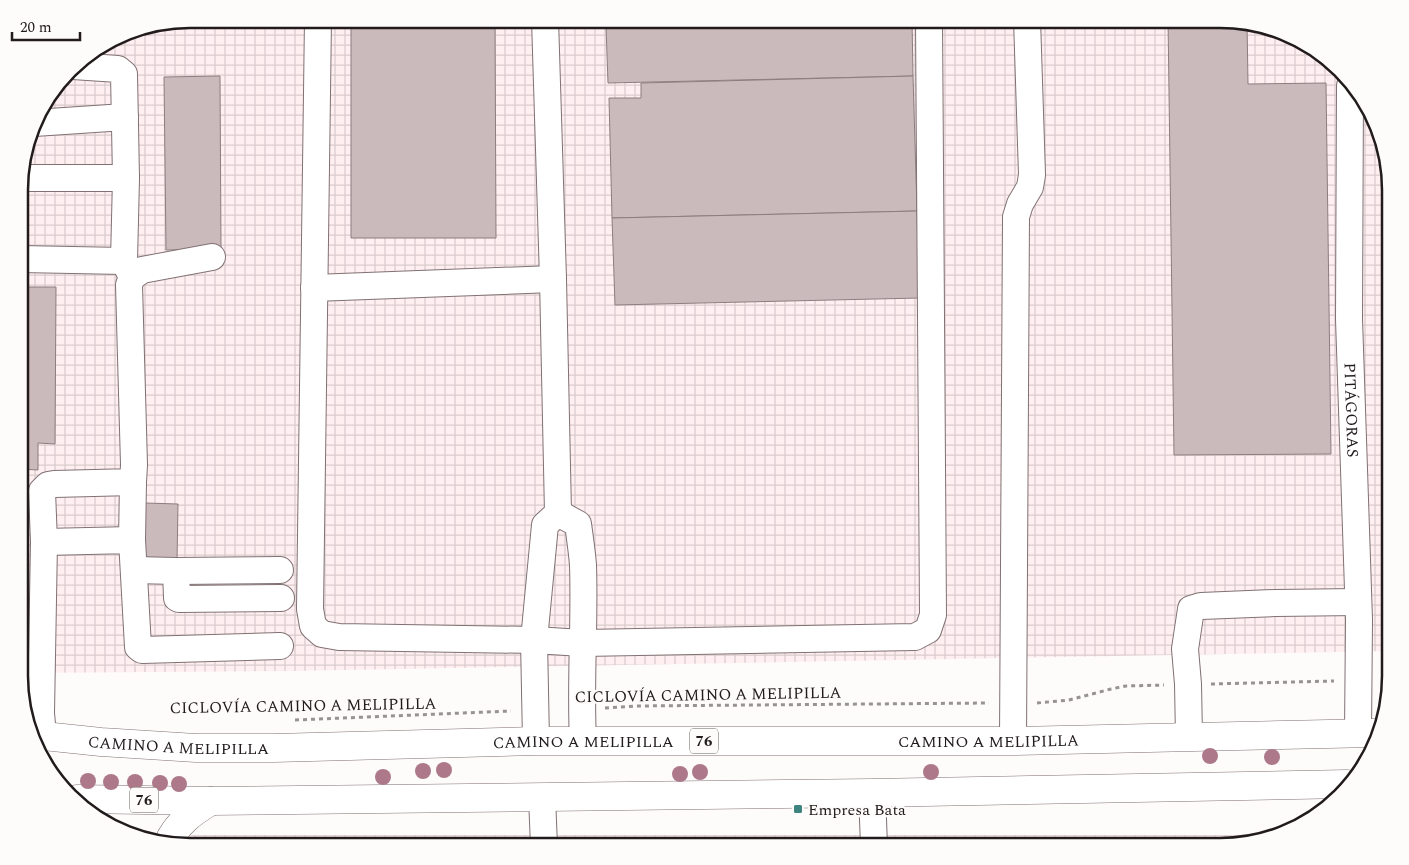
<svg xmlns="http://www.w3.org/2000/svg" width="1409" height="865" font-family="Spectral,serif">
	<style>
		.industrial { fill: url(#industrial-grid) }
		.building { fill: #cbbabc; stroke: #8c7d7f }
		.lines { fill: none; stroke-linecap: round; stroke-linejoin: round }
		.minor-casing { stroke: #807173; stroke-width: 28 }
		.major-casing { stroke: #807173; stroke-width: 29 }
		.path { stroke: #979293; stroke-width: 3; stroke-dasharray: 4 4; stroke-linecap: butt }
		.minor { stroke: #fff; stroke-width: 26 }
		.major { stroke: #fff; stroke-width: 28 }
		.tree { fill: #ad798a }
		.poi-dot { fill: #3d847e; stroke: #fefbfb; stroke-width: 2 }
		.labels { text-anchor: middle; stroke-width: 4.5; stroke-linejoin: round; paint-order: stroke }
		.shield { fill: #fefbfb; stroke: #635e5f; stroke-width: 1 }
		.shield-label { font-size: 15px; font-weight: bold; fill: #211b1c }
		.street-label { font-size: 16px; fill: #211b1c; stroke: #fefbfb }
		.poi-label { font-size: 16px; fill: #211b1c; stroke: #fefbfb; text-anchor: start }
		.rim { fill: none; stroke: #211b1c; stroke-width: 2.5 }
	</style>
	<defs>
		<pattern id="industrial-grid" width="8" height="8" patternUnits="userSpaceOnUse" patternTransform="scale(1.25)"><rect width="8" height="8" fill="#ffeff1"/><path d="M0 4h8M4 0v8" fill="none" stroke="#daccce"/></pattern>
	</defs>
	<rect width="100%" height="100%" fill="#fefbfb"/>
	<g class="industrial">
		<polygon points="190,19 1220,19 1264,25 1314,47 1367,104 1390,178 1390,651 292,671 20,673 20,167 36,114 77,61 124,32"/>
		<polygon points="191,835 1265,835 1230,846 184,845"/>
	</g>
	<g class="building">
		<polygon points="351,19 495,19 496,238 351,238"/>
		<polygon points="619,19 912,19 913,76 608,83 606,26 619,26"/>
		<polygon points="1168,19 1220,19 1247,22 1248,84 1326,83 1331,454 1174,455"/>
		<polygon points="220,76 221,249 166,250 164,77"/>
		<polygon points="913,76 917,211 612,218 609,98 641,98 641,83"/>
		<polygon points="917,211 919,298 615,305 612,218"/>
		<polygon points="20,287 56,287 55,444 38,443 38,470 20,469"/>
		<polygon points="145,503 178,504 177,562 144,562"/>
		<polygon points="20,512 26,513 25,606 20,606"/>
	</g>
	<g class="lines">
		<g class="minor-casing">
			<g id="minor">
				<polyline points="318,19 310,609 313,626 322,634 339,637 534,640 583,643 915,637 928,630 933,615 929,19"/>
				<polyline points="73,66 118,69 124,74 126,178 124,261 132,277"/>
				<path id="s1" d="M1350,86L1349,319L1359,620L1358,733"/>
				<polyline points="34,123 125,117"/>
				<polyline points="24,178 126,178"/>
				<polyline points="20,259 124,261"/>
				<polyline points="314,288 553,279"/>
				<path d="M558,513L578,524C580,538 582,552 583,565C585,624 580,683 583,741"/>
				<polyline points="132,540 133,482"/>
				<polyline points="44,542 132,540 138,647 142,650 280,646"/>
				<polyline points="134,570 176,571 177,598 179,599 281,598"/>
				<polyline points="176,571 280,570"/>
				<polyline points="43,736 41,713 44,542 42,491 48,485 54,484 133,482 134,465 129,285 132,277 142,270 212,257"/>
				<polyline points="1189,737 1188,684 1185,649 1191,609 1201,606 1275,603 1358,602"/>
				<polyline points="536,741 534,640 545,525 558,513 553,279 545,19"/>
				<polyline points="1013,741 1016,217 1020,204 1030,187 1032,175 1027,19"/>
				<polyline points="872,793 874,846"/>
				<polyline points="542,797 544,846"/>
			</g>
		</g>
		<g class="major-casing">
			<g id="major">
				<path id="s2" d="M34,735L101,742L196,748H274L536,741H1013L1374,733"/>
				<polyline points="77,799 211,801 872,793 1347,784"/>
				<path d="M168,843C177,823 193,812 211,801"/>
			</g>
		</g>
		<g class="path">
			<polyline points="1211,684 1334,681"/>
			<polyline points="1037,703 1069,700 1111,689 1126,686 1164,685"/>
			<polyline points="605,708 635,706 989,703"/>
			<polyline points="295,720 511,711"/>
		</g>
		<use href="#minor" class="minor"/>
		<use href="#major" class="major"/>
	</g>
	<g class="tree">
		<circle cx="1210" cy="756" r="8"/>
		<circle cx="1272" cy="757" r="8"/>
		<circle cx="444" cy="770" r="8"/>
		<circle cx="423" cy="771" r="8"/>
		<circle cx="700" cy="772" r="8"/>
		<circle cx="931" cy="772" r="8"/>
		<circle cx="680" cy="774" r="8"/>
		<circle cx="383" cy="777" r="8"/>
		<circle cx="88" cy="781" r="8"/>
		<circle cx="111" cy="782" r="8"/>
		<circle cx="135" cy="782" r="8"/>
		<circle cx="160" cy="783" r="8"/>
		<circle cx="179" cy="784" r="8"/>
	</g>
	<rect class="poi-dot" x="793" y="804" width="10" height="10" rx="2.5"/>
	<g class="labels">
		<g class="shield">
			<rect x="690" y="728.5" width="28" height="25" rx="4"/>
			<rect x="130" y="787.5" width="28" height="25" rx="4"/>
		</g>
		<g class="shield-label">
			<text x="704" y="746">76</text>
			<text x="144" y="805">76</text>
		</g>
		<g class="street-label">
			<text dy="6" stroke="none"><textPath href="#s1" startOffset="324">PITÁGORAS</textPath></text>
			<text transform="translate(708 694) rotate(-1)" y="6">CICLOVÍA CAMINO A MELIPILLA</text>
			<text transform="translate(303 705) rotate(-1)" y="6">CICLOVÍA CAMINO A MELIPILLA</text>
			<text dy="6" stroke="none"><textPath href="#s2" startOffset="955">CAMINO A MELIPILLA</textPath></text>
			<text dy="6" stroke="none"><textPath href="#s2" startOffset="550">CAMINO A MELIPILLA</textPath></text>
			<text dy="6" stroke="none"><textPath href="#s2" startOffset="145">CAMINO A MELIPILLA</textPath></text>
		</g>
		<g class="poi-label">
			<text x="808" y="815">Empresa Bata</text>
		</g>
	</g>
	<path d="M0 0H1409V865H0ZM190 28H1220A162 162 0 0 1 1382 190V676A162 162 0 0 1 1220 838H190A162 162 0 0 1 28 676V190A162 162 0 0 1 190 28Z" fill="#fefbfb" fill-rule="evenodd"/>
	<path class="rim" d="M190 28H1220A162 162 0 0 1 1382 190V676A162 162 0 0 1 1220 838H190A162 162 0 0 1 28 676V190A162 162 0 0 1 190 28Z"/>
	<path d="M12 32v8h68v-8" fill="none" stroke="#211b1c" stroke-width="2.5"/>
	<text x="20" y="32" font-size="15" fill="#211b1c" stroke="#fefbfb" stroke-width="4" paint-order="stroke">20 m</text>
</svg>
